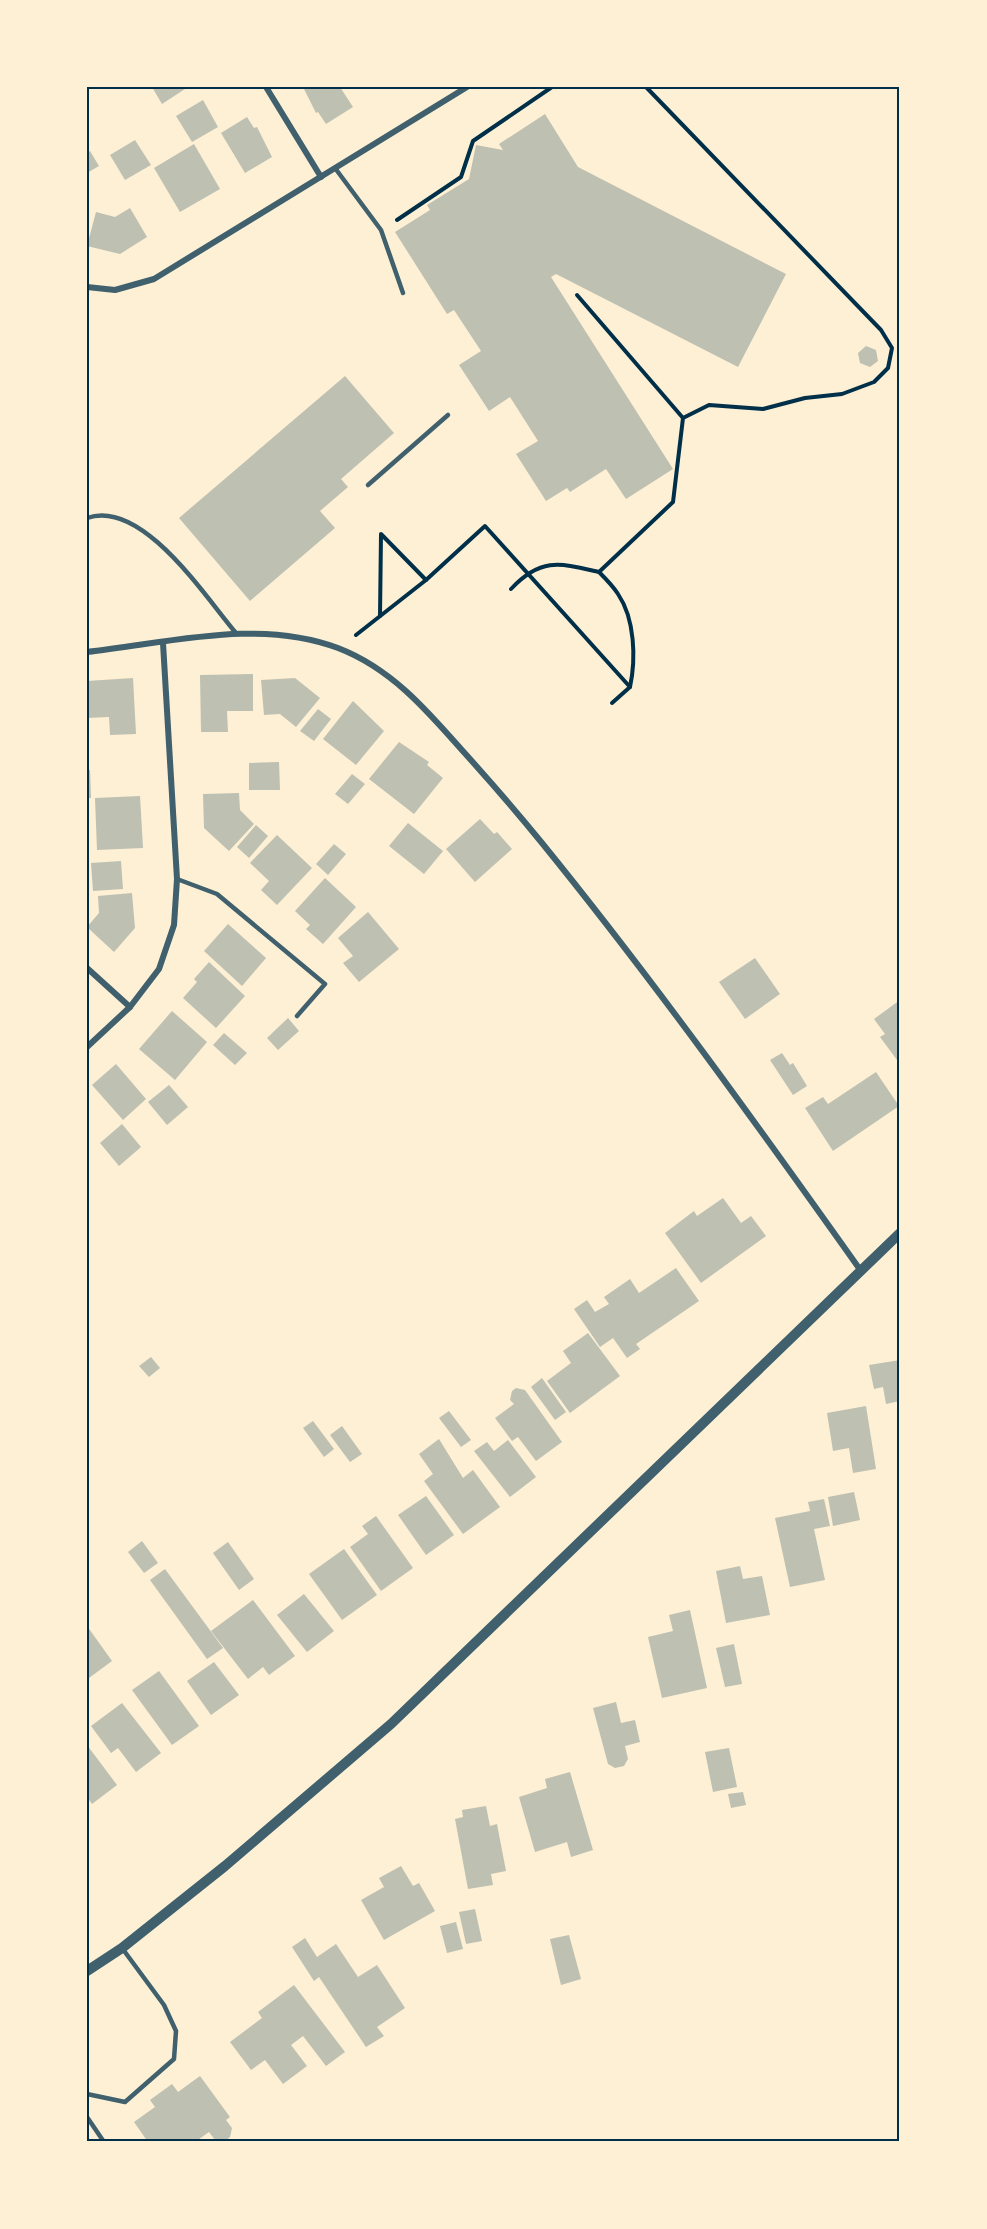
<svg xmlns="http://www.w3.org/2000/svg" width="987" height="2229" font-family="'Source Sans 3',sans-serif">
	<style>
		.building { fill: #bec0b2 }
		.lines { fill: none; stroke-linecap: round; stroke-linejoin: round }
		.path { stroke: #003049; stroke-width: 4 }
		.service { stroke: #3f606c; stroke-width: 4.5 }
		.minor { stroke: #3f606c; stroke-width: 6 }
		.tertiary { stroke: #3f606c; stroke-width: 10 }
		.neatline { fill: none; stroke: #003049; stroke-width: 2 }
	</style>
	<rect width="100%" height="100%" fill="#fdf0d5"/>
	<g class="building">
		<polygon points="152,87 188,87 162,104"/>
		<polygon points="303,87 340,87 353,107 326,124 318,112 316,113"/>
		<polygon points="203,100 218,127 192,142 176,116"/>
		<polygon points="545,114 578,167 786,274 738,367 556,274 551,277 673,469 626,499 606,469 570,492 567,488 546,501 516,454 538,441 510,397 489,411 459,365 481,351 454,310 447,314 395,232 430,210 427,205 469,179 476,145 503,150 499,144"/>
		<polygon points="247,117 254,128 257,127 272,157 245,173 221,133"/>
		<polygon points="135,140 151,165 125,180 110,155"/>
		<polygon points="194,144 220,189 180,212 154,168"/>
		<polygon points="90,151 99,166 87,173 87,153"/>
		<polygon points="130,208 147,237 120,254 87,246 96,212 115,217"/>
		<polygon points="866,346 876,350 878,361 870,367 860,363 858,353"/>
		<polygon points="345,376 394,433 341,479 348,487 320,511 335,528 250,601 179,518"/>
		<polygon points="253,674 253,711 227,711 228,732 201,732 200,675"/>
		<polygon points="133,678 136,734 110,735 109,717 87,718 87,681"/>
		<polygon points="295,678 320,698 296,727 280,714 264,715 261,680"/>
		<polygon points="353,701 384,731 356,765 323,739"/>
		<polygon points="318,709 331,719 314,741 300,731"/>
		<polygon points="399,742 429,762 427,765 443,778 414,814 369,779"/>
		<polygon points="279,762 280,790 249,790 249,763"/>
		<polygon points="87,770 90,770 91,798 87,798"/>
		<polygon points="352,774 365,784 348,804 335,794"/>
		<polygon points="239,793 240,810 254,824 229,851 204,828 203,794"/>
		<polygon points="140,796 143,848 97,850 95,798"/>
		<polygon points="480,819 494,834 497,832 512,849 475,882 446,849"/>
		<polygon points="408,823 443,851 424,874 389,846"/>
		<polygon points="256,825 268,836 249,858 237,847"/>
		<polygon points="277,835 312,868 277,905 261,890 269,881 250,863"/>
		<polygon points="334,844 346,854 328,875 316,864"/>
		<polygon points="121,861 123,889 93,891 91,863"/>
		<polygon points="325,878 356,907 323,944 306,929 310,925 295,911"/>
		<polygon points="132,893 135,928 114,952 87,927 99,913 98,896"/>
		<polygon points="368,912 399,949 359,982 343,963 353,956 338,938"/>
		<polygon points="228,924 266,958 242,986 204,951"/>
		<polygon points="755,958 780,994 745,1019 719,982"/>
		<polygon points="209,962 245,996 216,1028 183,998 197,982 194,979"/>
		<polygon points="900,1000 900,1064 880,1037 885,1034 874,1019"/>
		<polygon points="172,1011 207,1042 175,1080 139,1049"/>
		<polygon points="288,1018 299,1031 278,1050 267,1038"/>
		<polygon points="224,1033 247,1053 235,1065 213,1045"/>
		<polygon points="782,1053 790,1065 793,1063 807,1086 793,1095 770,1060"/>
		<polygon points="116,1064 146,1099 123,1120 92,1085"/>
		<polygon points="876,1072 899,1106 833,1151 805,1108 823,1097 828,1104"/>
		<polygon points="169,1085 188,1107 167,1125 148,1102"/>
		<polygon points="122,1124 141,1147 119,1166 100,1143"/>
		<polygon points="723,1198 741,1223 751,1216 766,1236 701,1283 665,1233 694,1211 697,1216"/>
		<polygon points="676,1268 699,1301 636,1344 640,1349 627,1358 613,1338 600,1347 574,1309 587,1300 595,1312 609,1304 604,1297 630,1279 639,1293"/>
		<polygon points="588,1333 620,1376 570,1413 547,1381 571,1363 563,1351"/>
		<polygon points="151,1357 160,1368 149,1377 139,1366"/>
		<polygon points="900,1360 900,1401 886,1404 883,1387 874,1389 869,1365"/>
		<polygon points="542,1378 566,1412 555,1420 531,1387"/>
		<polygon points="516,1388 525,1390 562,1442 536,1461 518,1437 512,1441 495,1418 514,1404 510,1400 512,1391"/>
		<polygon points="866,1406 876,1469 853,1473 849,1448 833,1451 827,1413"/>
		<polygon points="449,1411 471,1440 461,1447 439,1418"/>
		<polygon points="313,1421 334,1449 324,1457 303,1428"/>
		<polygon points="342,1426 362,1454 350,1462 330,1435"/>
		<polygon points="439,1439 463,1478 473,1470 500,1507 463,1534 424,1481 433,1474 419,1454"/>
		<polygon points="508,1440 536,1477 510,1497 474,1451 487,1442 494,1451"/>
		<polygon points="854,1492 860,1520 833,1526 828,1497"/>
		<polygon points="426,1496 454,1535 426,1555 398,1515"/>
		<polygon points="824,1499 830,1526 814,1529 825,1580 790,1587 775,1518 810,1511 808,1502"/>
		<polygon points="376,1516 413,1568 381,1591 350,1547 368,1534 362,1526"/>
		<polygon points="142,1541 158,1563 144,1573 128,1552"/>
		<polygon points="228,1542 254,1579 239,1590 213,1553"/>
		<polygon points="344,1549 377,1595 342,1620 309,1574"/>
		<polygon points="740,1566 743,1579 762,1576 770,1615 726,1623 716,1571"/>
		<polygon points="165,1569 223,1648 207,1659 150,1580"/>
		<polygon points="304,1594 334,1631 307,1652 277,1615"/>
		<polygon points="253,1600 295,1656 269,1675 263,1667 248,1679 211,1631"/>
		<polygon points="690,1610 707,1688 662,1698 648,1637 673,1631 669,1615"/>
		<polygon points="87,1626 112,1661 89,1678 87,1675"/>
		<polygon points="734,1644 742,1684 725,1687 716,1648"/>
		<polygon points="214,1662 239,1695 211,1715 187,1681"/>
		<polygon points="159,1671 199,1726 172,1745 132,1690"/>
		<polygon points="616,1702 621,1723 635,1720 640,1742 625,1746 628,1759 624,1766 615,1768 608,1764 593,1708"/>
		<polygon points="122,1703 161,1753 136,1772 118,1748 111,1753 91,1726"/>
		<polygon points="87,1745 117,1785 92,1804 87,1797"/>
		<polygon points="729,1748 737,1787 713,1792 705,1752"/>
		<polygon points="570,1772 593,1850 571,1857 567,1842 535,1852 519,1797 547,1788 545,1779"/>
		<polygon points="743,1792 746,1805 731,1808 728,1794"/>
		<polygon points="486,1806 490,1826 497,1824 506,1871 491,1874 493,1885 468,1889 455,1819 463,1817 462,1810"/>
		<polygon points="401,1866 413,1886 419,1883 435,1911 384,1940 361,1900 384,1887 379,1878"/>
		<polygon points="475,1909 482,1941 466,1944 459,1912"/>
		<polygon points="456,1922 463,1949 447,1953 440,1926"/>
		<polygon points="569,1935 581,1979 561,1985 550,1939"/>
		<polygon points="305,1938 317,1957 336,1944 358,1977 377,1965 405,2008 377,2027 384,2036 366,2047 319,1977 314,1981 292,1947"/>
		<polygon points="294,1985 345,2052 326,2066 303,2036 291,2045 307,2066 283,2084 265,2060 251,2070 230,2042 262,2018 258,2012"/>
		<polygon points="200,2076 230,2117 226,2120 232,2128 230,2137 225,2141 215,2140 209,2132 195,2142 148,2142 134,2122 155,2107 150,2100 172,2084 178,2092"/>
	</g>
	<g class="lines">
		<g class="path">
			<polyline points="397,220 461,177 473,141 552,87"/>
			<polyline points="577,295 683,418"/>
			<path d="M599,572C606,579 613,586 618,594C635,619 636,659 630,687L612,703"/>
			<path d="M511,589C541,557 560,563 599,572L673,502L683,418L709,405L763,409L805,398L842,394L874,382L888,368L892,348L881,330L646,87"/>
			<polyline points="380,616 381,534 426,580"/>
			<polyline points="356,635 426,580 485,526 630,687"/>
		</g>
		<g class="service">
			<polyline points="335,168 381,230 403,293"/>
			<polyline points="368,485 448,415"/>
			<path d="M87,518C142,498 206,598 236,633"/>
			<polyline points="177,879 217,894 325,984 297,1016"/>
			<polyline points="87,2094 125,2102 174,2059 176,2031 164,2005 122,1948"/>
			<polyline points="87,2117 104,2142"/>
		</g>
		<g class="minor">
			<polyline points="266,87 321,177"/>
			<polyline points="87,287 115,290 154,279 467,87"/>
			<path d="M87,652C169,643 258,618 338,648C390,668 425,708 461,749C489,780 516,811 542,843C654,981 758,1126 861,1271"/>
			<polyline points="87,968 130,1007"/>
			<polyline points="87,1047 130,1007 159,969 174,925 177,879 163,643"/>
		</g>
		<polyline class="tertiary" points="87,1971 122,1948 225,1866 391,1724 900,1233"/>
	</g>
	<rect width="987" height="2229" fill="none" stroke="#fdf0d5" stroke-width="177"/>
	<rect x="88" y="88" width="810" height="2052" class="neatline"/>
</svg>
